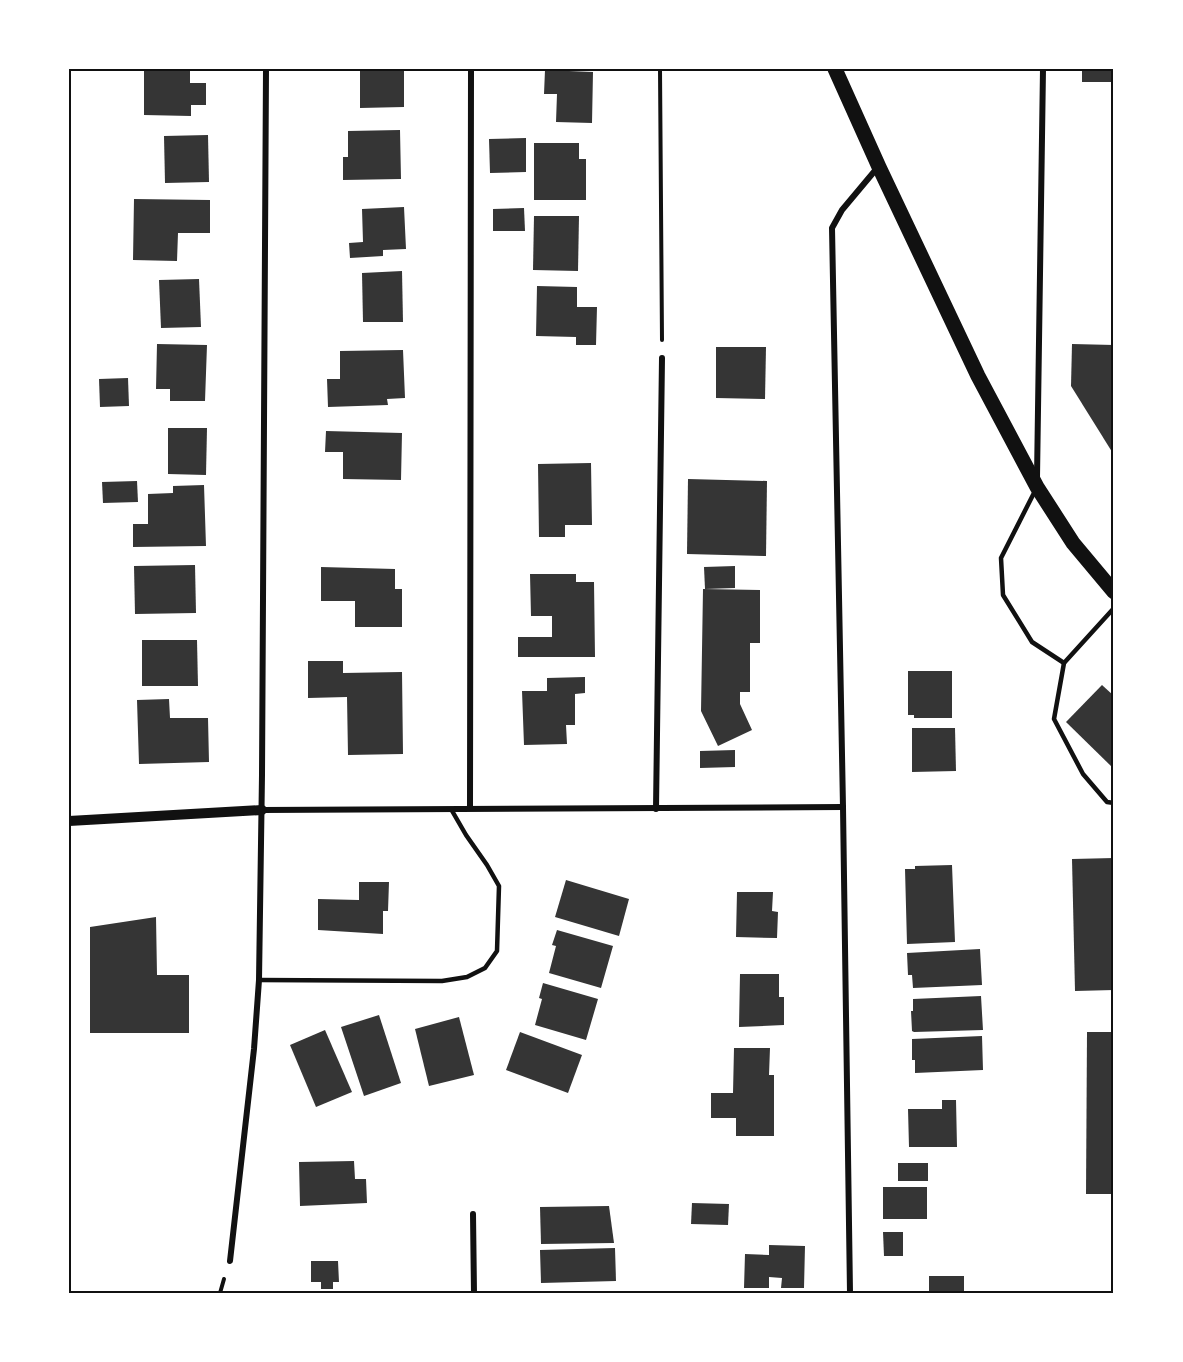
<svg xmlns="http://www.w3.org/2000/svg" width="1183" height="1362" font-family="'Playfair Display',serif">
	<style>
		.building { fill: #353535 }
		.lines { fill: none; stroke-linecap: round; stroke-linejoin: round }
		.path { stroke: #111; stroke-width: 4 }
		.service { stroke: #111; stroke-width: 4.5 }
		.minor { stroke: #111; stroke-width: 6 }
		.tertiary { stroke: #111; stroke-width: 10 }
		.primary { stroke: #111; stroke-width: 15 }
		.neatline { fill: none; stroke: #111; stroke-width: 2 }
	</style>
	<rect width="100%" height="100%" fill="#fff"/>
	<g class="building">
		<polygon points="144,69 190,69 190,83 206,83 206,105 191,105 191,116 144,115"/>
		<polygon points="360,69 404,69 404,107 360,108"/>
		<rect x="1082" y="69" width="32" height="13"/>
		<polygon points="545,70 593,72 592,123 556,122 557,94 544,94"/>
		<polygon points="400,130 401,179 343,180 343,157 348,157 348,131"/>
		<polygon points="208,135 209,182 165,183 164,136"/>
		<polygon points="526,138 526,172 490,173 489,139"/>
		<polygon points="534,143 579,143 579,159 586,159 586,200 534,200"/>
		<polygon points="134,199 210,200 210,233 178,233 177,261 133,260"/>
		<polygon points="404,207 406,249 383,250 383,256 350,258 349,243 363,242 362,209"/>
		<polygon points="524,208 525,231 493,231 493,209"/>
		<polygon points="534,216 579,216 578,271 533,270"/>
		<polygon points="402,271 403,322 363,322 362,273"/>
		<polygon points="199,279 201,327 161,328 159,280"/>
		<polygon points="537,286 577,287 577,307 597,307 596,345 576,345 576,337 536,336"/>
		<polygon points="157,344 207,345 205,401 170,401 170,389 156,389"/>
		<polygon points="1072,344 1114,345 1114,455 1071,386"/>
		<polygon points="716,347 766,347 765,399 716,398"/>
		<polygon points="403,350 405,398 387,399 388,405 328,407 327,379 340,379 340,351"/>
		<polygon points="128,378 129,406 100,407 99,379"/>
		<polygon points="168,428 207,428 206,475 168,474"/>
		<polygon points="326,431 402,433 401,480 343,479 343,452 325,452"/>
		<polygon points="591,463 592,525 565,525 565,537 539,537 538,464"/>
		<polygon points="688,479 767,481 766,556 687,554"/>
		<polygon points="137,481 138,502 103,503 102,482"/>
		<polygon points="204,485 206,546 133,547 133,524 148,524 148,494 173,493 173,486"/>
		<polygon points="195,565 196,613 135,614 134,566"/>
		<polygon points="735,566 735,588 705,589 704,567"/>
		<polygon points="321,567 395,569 395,589 402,589 402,627 355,627 355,601 321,601"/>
		<polygon points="530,574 576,574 576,582 594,582 595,657 518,657 518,637 552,637 552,616 531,616"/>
		<polygon points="703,589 760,590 760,643 750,643 750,692 740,692 740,704 752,730 718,746 701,711"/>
		<polygon points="142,640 197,640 198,686 142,686"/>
		<polygon points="308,661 343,661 343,673 402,672 403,754 348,755 347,697 308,698"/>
		<polygon points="908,671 952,671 952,718 914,718 914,715 908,715"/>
		<polygon points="585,677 585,693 575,694 575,725 566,725 567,744 524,745 522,691 547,691 547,678"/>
		<polygon points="1102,685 1114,696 1114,769 1066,722"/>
		<polygon points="169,699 170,718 208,718 209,762 139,764 137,700"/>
		<polygon points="912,728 955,728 956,771 912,772"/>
		<polygon points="735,750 735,767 700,768 700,751"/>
		<polygon points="1114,858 1114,990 1075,991 1072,859"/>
		<polygon points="952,865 955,942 907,944 905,869 915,869 915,866"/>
		<polygon points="566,880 629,899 619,936 555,917"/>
		<polygon points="359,882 389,882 388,911 383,911 383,934 318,930 318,899 359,900"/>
		<polygon points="737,892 773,892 772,911 778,912 777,938 736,937"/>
		<polygon points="156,917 157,975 189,975 189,1033 90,1033 90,927"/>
		<polygon points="557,930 613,946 601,988 549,973 556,946 552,945"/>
		<polygon points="980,949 982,985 913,988 912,975 908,975 907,953"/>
		<polygon points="740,974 779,974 779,997 784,997 784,1025 739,1027"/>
		<polygon points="543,983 598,999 586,1040 535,1025 542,999 539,998"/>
		<polygon points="981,996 983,1030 914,1032 912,1031 911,1011 913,1011 913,999"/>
		<polygon points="379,1015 401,1083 364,1096 341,1027"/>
		<polygon points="459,1017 474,1075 429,1086 415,1029"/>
		<polygon points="325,1030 352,1092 316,1107 290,1045"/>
		<polygon points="520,1032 582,1055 568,1093 506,1070"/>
		<polygon points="1087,1032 1114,1032 1114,1194 1086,1194"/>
		<polygon points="982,1036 983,1070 915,1073 915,1060 912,1060 912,1039"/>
		<polygon points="734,1048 770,1048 769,1075 774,1075 774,1136 736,1136 736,1118 711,1118 711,1093 733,1093"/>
		<polygon points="942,1100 956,1100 957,1147 909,1147 908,1109 942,1109"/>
		<polygon points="354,1161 355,1179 366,1179 367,1203 300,1206 299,1162"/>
		<rect x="898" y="1163" width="30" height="18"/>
		<rect x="883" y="1187" width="44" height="32"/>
		<polygon points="692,1203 729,1204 728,1225 691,1224"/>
		<polygon points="609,1206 614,1243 541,1244 540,1207"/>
		<polygon points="883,1232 903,1232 903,1256 884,1256"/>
		<polygon points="769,1245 805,1246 804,1288 781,1288 782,1278 769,1277 769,1288 744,1288 745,1254 769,1255"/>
		<polygon points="615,1248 616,1281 541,1283 540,1250"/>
		<polygon points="311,1261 338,1261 339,1282 333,1282 333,1289 321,1289 321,1282 311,1282"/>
		<rect x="929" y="1276" width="35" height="17"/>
	</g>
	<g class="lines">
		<g class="path">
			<polyline points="660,69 662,340"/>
			<polyline points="220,1293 224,1279"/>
		</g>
		<g class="service">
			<polyline points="1036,489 1001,558 1003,595 1032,642 1064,663"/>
			<polyline points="1114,608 1064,663 1054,719 1083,774 1107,802 1114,803"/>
			<polyline points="259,980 442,981 467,977 485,968 497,951 499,886 487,865 466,835 451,809"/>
		</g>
		<g class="minor">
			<polyline points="1037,478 1043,69"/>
			<polyline points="470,808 471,69"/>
			<polyline points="656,809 662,358"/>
			<polyline points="262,810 843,807"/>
			<polyline points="473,1214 474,1293"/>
			<polyline points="230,1261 254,1049 259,980 262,775 266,69"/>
			<polyline points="850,1293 843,807 832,228 842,210 878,167"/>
		</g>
		<polyline class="tertiary" points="69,821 262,810"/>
		<polyline class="primary" points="835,69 879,167 978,376 1037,487 1073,543 1114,592"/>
	</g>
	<rect width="1183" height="1362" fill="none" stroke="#ffffff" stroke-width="141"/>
	<rect x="70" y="70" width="1042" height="1222" class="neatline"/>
</svg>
